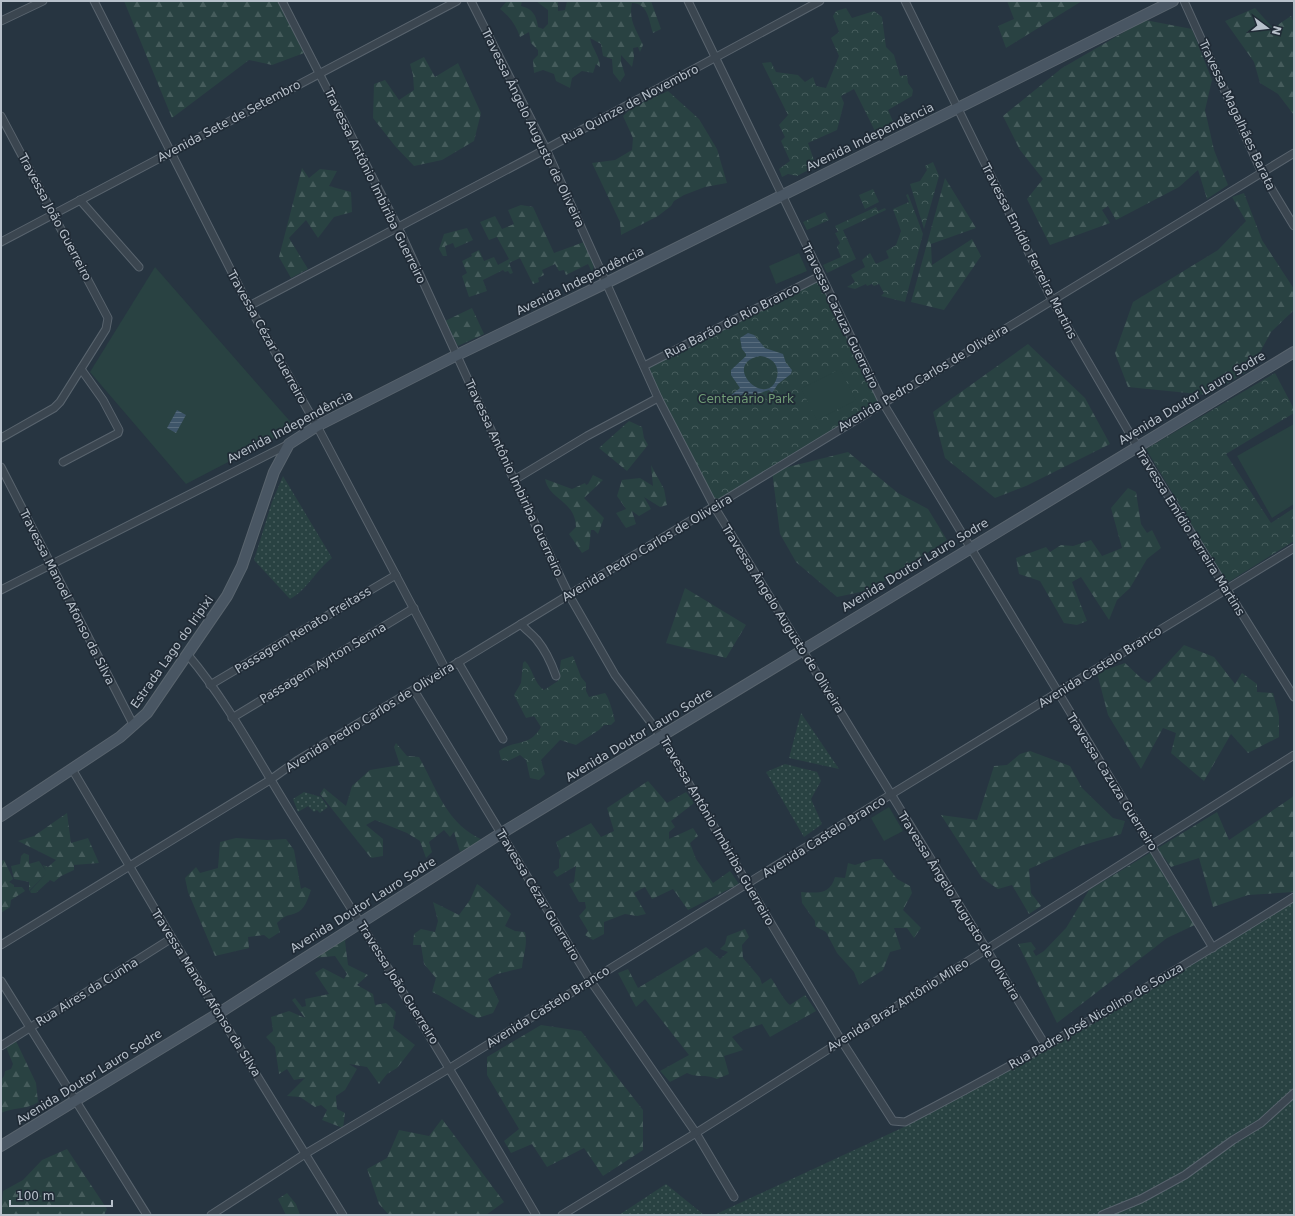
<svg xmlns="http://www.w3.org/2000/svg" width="1295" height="1216" font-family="'DejaVu Sans',sans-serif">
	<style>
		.grass { fill: url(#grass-dots) }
		.forest { fill: url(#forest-firs) }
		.park { fill: url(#park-crowns) }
		.garden { fill: #294242 }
		.water { fill: url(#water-rules); fill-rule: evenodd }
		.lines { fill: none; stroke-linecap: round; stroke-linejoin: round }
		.street-casing { stroke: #59646e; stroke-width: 9 }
		.secondary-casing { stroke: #59646e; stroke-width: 12 }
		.street { stroke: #3b4650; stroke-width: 7 }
		.secondary { stroke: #495663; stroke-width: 10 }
		.labels { text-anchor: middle; stroke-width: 3.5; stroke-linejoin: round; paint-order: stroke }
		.street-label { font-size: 12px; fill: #b8c1cb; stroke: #202b36 }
		.park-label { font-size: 12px; fill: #709b75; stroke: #202b36 }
	</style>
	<defs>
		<pattern id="grass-dots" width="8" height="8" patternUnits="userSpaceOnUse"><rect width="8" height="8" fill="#294242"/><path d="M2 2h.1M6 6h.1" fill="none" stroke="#465c5c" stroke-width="1.8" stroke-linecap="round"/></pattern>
		<pattern id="forest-firs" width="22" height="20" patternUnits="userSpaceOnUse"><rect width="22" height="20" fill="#294242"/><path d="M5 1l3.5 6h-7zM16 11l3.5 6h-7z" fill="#465c5c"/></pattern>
		<pattern id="park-crowns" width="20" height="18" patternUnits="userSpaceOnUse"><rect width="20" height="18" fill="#294242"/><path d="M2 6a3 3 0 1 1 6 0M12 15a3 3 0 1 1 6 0" fill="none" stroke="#465c5c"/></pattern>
		<pattern id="water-rules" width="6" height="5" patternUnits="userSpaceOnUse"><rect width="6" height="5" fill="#3e5569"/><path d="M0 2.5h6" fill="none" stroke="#586c7d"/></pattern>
	</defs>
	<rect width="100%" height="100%" fill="#273541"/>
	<g class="grass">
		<path d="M283,476L332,558C316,570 307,590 290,599L254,560L272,502Z"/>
		<polygon points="801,713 839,769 789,758"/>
		<polygon points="785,764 817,772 821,781 811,799 822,824 804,837 766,772"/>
		<polygon points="304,792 321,797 328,807 320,813 317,810 314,812 308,806 298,812 293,799"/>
		<polygon points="1294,902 1294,1215 714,1215 904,1127 1048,1049"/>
		<polygon points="666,1184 704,1215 619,1215"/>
	</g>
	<g class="forest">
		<polygon points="124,1 278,1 304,53 272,65 249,60 172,118"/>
		<path d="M507,1H522L521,6C533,9 536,15 538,27L543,29L548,24V10L536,1H558V11L565,10L567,1H651L661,29L653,33C649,21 648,3 632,3C628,20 637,31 643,45L640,52L638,47L633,48L634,57L632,67L621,55V62L625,75L620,82L613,73L612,59L603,56L601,44L590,38C592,49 600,56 600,67L596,64L593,73L582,71L572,78L570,88L556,81L554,74L543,70L534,73L533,60L538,55V50L531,43L529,32L520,37C516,25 510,17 500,9Z"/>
		<polygon points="1007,1 1082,1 1006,48 998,26 1014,19"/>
		<polygon points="1255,8 1273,28 1291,16 1294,23 1294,115 1278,94 1260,83 1254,62 1225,21"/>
		<polygon points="1145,20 1192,29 1212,80 1205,110 1214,150 1228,185 1207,199 1198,170 1179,187 1116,220 1108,206 1102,210 1110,223 1050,245 1027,199 1043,179 1020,150 1003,116 1062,68"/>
		<polygon points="424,57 435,77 458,63 481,113 474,141 442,160 414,166 395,146 373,118 374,84 385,80 399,100 414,90 413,75 410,64"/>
		<polygon points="668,91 699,119 717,149 727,183 705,187 684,195 674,201 671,206 658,216 621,235 620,222 592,163 615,160 632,150 633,138 623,116 633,107"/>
		<polygon points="302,168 309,178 320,169 337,171 329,186 351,192 352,212 334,217 318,238 306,220 289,238 308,269 291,278 279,257"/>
		<polygon points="945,178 976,228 931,244 932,265 972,239 981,256 944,310 911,302"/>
		<polygon points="1244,193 1262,240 1294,289 1294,310 1271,332 1251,369 1208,395 1128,387 1115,353 1133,302 1218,250 1246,221 1232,197"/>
		<polygon points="521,205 533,207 554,253 584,242 595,263 592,272 588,264 566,275 564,270 559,271 555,264 542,270 544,275 538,278 539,282 533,284 520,258 509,263 513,273 510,274 508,271 505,272 503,270 483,280 487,291 469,297 462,276 467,273 462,261 472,256 471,254 479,250 484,261 494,257 498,265 509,259 497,237 489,240 480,222 495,216 502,229 514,224 508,210"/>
		<polygon points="467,228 473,240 455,248 453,243 445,246 447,256 443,256 439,249 444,234"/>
		<polygon points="472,308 484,334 458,346 445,321"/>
		<polygon points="1028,344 1085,398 1110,444 1026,486 995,498 945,458 933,412"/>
		<polygon points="629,421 642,427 644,438 648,445 627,471 599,448"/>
		<polygon points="848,452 898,493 928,509 947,540 870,590 837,597 796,562 780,534 772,471"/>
		<polygon points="651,465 664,489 667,505 660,507 644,497 651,509 639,516 632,511 636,524 626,528 616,513 626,509 617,496 622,480 640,478 653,486"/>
		<path d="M593,475L603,480L584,498L604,518L598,534L594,530H591L589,549L582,553L569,534L576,527C575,500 549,500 545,479L572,489L585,483L586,485L588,484Z"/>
		<polygon points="1128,488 1136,492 1141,524 1147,533 1152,530 1161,548 1147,559 1130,588 1117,600 1109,620 1081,577 1072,582 1087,621 1077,625 1064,623 1040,581 1019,574 1016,558 1046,547 1050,552 1061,545 1073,546 1091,540 1102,556 1122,548 1111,508"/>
		<polygon points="685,588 746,625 726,658 666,643"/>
		<polygon points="1184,645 1214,657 1235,684 1242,673 1257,684 1257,692 1273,693 1279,716 1279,737 1248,753 1231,734 1204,781 1171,753 1176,733 1163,728 1141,769 1108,715 1097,673 1125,663 1142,679 1149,683"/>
		<path d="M396,743L407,756L419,757C437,789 446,824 483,840L460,852L454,832L450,837L444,830L429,842L432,852L426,858L420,841L407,833L375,820L366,825L383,839V856L371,858L320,794L324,788L346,806L352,786L370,770L400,765L394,747Z"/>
		<polygon points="1030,751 1070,766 1082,788 1113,818 1125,821 1121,834 1080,846 1029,869 1031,893 1041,906 1029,914 1012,885 998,889 982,878 941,815 977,820 994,766 1007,765 1020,754"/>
		<polygon points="648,781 667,803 686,792 694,803 671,821 675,827 669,832 669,839 693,828 698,836 690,843 696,859 713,883 730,871 739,884 688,910 673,889 652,899 645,887 634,893 646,914 637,916 625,914 604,922 604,934 593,940 585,935 588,931 579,916 586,908 585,902 579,902 569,884 574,882 576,866 557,877 553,872 559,868 559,860 561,856 556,842 591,823 601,837 614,831 607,808"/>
		<polygon points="1294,796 1294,892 1248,895 1213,907 1199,858 1171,867 1161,853 1201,922 1167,938 1057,1023 1018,944 1031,942 1036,949 1033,951 1036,956 1044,951 1066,928 1089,890 1217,812 1229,840"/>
		<polygon points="67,813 71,843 88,838 99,863 74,865 74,870 61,876 54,882 50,880 36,893 31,893 30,891 47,873 29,891 29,882 14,879 11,866 20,864 21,856 24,853 29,855 29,864 39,861 46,871 43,865 48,867 56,860 18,841 34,836"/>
		<path d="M236,838L267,840L286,839L294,850L301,889L305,887L311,890C308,898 305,910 296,913C285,917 287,914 277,923L280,932L269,939L264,935L248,937L249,948L215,956L188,892L185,878L196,867L200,873L218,868L220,842Z"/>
		<path d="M873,859H882L897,879L910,886L912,893L903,910L921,928L914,938L907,928H894L901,949L890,952L883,970L859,985L854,972L837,953L826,932L815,926V921L802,903L801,892C817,893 830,895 835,877L845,878L848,863L855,865Z"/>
		<polygon points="4,860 13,879 9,882 14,885 14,887 22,887 25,891 11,900 10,907 1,913 1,861"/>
		<path d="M477,884C485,889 504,907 511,914L505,926L515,931L525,932C528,945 523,955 522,968L497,974L488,979L499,1001L493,1013L478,1018C462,1010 448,999 432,992L436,978L424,964L421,945H413L414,934L421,929L435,932L438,921L433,902L459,915L470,900Z"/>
		<path d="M745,929L749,937L742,945L743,958L760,978L762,984L771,978C776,985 784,1001 790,1005L805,995L816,1011L770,1037L762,1024L744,1030L732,1037L743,1050L724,1056L729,1074L717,1079C703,1073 700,1079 687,1073L670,1082L660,1071L689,1055L645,999L636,1007L618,973L628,969L638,988L706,947L720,959L728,952L720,949L725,944L727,936Z"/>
		<polygon points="350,933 345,941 348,965 368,975 357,985 373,994 375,1005 386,1003 396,1012 393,1028 415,1045 397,1068 387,1074 379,1084 367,1067 349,1064 357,1069 345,1090 336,1096 337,1109 345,1113 343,1128 322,1120 327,1110 321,1105 315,1107 300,1097 287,1096 305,1078 294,1080 287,1069 279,1074 275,1047 266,1037 273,1031 271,1017 289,1011 305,1018 292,1000 295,998 302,1007 306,1006 305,999 329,994 315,973 323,968 344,979 347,974 335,956 313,958"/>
		<polygon points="541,1025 581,1031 643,1110 643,1150 603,1176 584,1148 547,1167 532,1144 511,1153 504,1141 519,1129 487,1075 487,1057"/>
		<path d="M16,1041L36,1083L38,1102C27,1110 13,1107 1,1113V1080L4,1076L5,1071L11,1069L13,1064L6,1047Z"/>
		<polygon points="442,1119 504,1202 486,1215 389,1215 379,1204 367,1169 387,1158 399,1130 429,1136"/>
		<polygon points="67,1149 107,1209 104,1215 1,1215 3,1191 23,1180 42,1160"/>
		<polygon points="287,1193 296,1204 300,1215 286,1215 278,1199"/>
	</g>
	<g class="park">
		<polygon points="846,8 852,18 874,11 882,17 886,47 894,55 900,76 907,75 908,83 913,90 912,96 888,110 895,126 878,137 854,89 841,96 844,103 837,130 808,143 816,166 797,176 788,174 782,177 779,169 790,161 781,141 785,137 779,125 788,115 762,63 771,62 776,72 798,75 805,82 813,77 816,86 826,88 839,56 831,38 839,32 833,16 836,11"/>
		<polygon points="933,162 939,176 924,229 910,184 920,181 927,170 925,166"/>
		<polygon points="873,189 879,202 865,209 859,195"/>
		<polygon points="908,194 923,234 905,302 881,296 884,293 879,284 874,286 872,284 867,286 866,284 855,289 847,287 855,282 851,275 865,267 862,260 870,253 876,264 889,258 886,251 896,245 901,231 893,209 909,202 906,195"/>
		<polygon points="876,207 878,211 885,208 886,210 843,230 856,259 827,273 823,265 841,257 837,247 840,243 835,233 838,232 835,226"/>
		<polygon points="825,212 829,220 807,230 803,222"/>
		<polygon points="819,280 879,402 715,504 647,367"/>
		<polygon points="1275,373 1294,409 1294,413 1226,454 1271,523 1294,508 1294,541 1227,583 1146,449"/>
		<path d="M573,656L581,677L586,683V691L589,697L605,693C609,697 614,716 615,721L611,725H604L599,730L576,745L560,740L541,760L545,774L539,780L530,778L526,760L520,755L508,761L501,760L499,751C514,739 529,748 541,727L534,716L526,718L514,695L521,683L523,663L525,661C533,669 534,684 544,690L558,681L561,660Z"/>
	</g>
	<g class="garden">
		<polygon points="799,253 807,271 776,284 769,266"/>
		<polygon points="155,267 295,427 186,484 90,372"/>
		<polygon points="840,369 856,400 817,420 801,389"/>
		<polygon points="1294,424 1294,504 1272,518 1237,456"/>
		<polygon points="889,807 903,831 884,841 871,818"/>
	</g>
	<g class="water">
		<path d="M748,333L754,335L765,348L783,354L786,363L792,370L791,374L778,384L772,393L769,390L751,396L747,395L737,404L730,396L740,388L731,375V370L746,356V354L742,349L740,338ZM760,356C771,357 780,365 777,377C768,411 719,364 760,356Z"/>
		<polygon points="177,410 186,415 176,433 167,428"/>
	</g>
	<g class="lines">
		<g class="street-casing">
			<g id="street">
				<polyline points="94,1 249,306 317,426 446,670"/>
				<path d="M282,1L398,227L514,480L569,595L615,675L661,736L748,885L841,1040L893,1121L905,1122C1038,1053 1167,977 1294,897"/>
				<polyline points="471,1 546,149 658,398 715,508 1046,1046"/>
				<polyline points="688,1 883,403 1213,948"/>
				<polyline points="905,1 1052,300 1137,446 1294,697"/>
				<polyline points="1184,1 1262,173 1294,226"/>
				<polyline points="1,21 43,1"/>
				<polyline points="1,116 108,318 106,329 60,402 54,408 1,438"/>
				<polyline points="80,200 139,267"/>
				<polyline points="1,242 457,1"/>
				<polyline points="249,306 546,149 820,1"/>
				<polyline points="644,366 820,276"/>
				<polyline points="63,462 118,433 119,430 103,400 81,369"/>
				<polyline points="1,467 134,726"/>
				<polyline points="514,480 587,436 658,398"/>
				<polyline points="1,590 289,444"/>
				<path d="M521,624C526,630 532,634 537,640C546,651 551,662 556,676"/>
				<path d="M188,655C231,706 262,768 298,824C380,953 459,1083 536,1215"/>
				<polyline points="458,662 503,739"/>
				<polyline points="210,685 396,575"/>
				<polyline points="414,690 590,980 696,1133 734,1197"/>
				<polyline points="232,718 414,608"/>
				<polyline points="72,769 172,938 343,1215"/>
				<polyline points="1,945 270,780 298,760 1294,153"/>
				<polyline points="1,981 147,1215"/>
				<polyline points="1,1046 172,938"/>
				<polyline points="211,1215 305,1154 450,1068 890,795 1294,548"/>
				<polyline points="562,1215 696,1133 1294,755"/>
				<polyline points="1102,1215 1141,1199 1185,1175 1233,1140 1261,1123 1294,1093"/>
			</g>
		</g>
		<g class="secondary-casing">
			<g id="secondary">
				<polyline points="1,816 120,737 147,713 227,596 242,566 274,472 289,444 317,426 457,355 606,283 1173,1"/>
				<polyline points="1,1146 219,1013 500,834 1294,352"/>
			</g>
		</g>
		<use href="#street" class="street"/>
		<use href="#secondary" class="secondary"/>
	</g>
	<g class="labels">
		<g class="street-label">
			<text transform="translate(630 104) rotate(-28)" y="4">Rua Quinze de Novembro</text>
			<text transform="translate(1237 115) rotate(65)" y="4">Travessa Magalhães Barata</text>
			<text transform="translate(229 121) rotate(-28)" y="4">Avenida Sete de Setembro</text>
			<text transform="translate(533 128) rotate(64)" y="4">Travessa Ângelo Augusto de Oliveira</text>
			<text transform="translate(870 137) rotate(-26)" y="4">Avenida Independência</text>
			<text transform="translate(375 186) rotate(64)" y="4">Travessa Antônio Imbiriba Guerreiro</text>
			<text transform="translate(55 217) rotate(62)" y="4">Travessa João Guerreiro</text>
			<text transform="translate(1029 251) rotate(63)" y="4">Travessa Emídio Ferreira Martins</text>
			<text transform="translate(580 281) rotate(-26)" y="4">Avenida Independência</text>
			<text transform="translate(840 316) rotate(64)" y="4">Travessa Cazuza Guerreiro</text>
			<text transform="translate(732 321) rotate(-27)" y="4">Rua Barão do Rio Branco</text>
			<text transform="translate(267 337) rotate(61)" y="4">Travessa Cézar Guerreiro</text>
			<text transform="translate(923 378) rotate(-31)" y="4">Avenida Pedro Carlos de Oliveira</text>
			<text transform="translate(1192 398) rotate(-31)" y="4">Avenida Doutor Lauro Sodre</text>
			<text transform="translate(290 427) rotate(-28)" y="4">Avenida Independência</text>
			<text transform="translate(514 478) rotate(65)" y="4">Travessa Antônio Imbiriba Guerreiro</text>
			<text transform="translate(1190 532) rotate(58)" y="4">Travessa Emídio Ferreira Martins</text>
			<text transform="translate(647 548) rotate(-31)" y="4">Avenida Pedro Carlos de Oliveira</text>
			<text transform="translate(915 565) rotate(-31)" y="4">Avenida Doutor Lauro Sodre</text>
			<text transform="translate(67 597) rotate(63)" y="4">Travessa Manoel Afonso da Silva</text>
			<text transform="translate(783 619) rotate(58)" y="4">Travessa Ângelo Augusto de Oliveira</text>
			<text transform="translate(303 630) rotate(-31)" y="4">Passagem Renato Freitass</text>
			<text transform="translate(172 652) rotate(-55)" y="4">Estrada Lago do Iripixi</text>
			<text transform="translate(323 663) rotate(-31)" y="4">Passagem Ayrton Senna</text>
			<text transform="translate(1100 667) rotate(-32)" y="4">Avenida Castelo Branco</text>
			<text transform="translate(370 717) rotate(-32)" y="4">Avenida Pedro Carlos de Oliveira</text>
			<text transform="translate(639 735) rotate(-31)" y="4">Avenida Doutor Lauro Sodre</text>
			<text transform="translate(1112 782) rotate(58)" y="4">Travessa Cazuza Guerreiro</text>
			<text transform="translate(717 831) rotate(60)" y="4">Travessa Antônio Imbiriba Guerreiro</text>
			<text transform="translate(824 837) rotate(-32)" y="4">Avenida Castelo Branco</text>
			<text transform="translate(538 895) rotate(59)" y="4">Travessa Cézar Guerreiro</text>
			<text transform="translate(363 905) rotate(-32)" y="4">Avenida Doutor Lauro Sodre</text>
			<text transform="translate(959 906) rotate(58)" y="4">Travessa Ângelo Augusto de Oliveira</text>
			<text transform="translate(398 983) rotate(58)" y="4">Travessa João Guerreiro</text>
			<text transform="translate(87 992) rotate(-32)" y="4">Rua Aires da Cunha</text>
			<text transform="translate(206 993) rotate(58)" y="4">Travessa Manoel Afonso da Silva</text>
			<text transform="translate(898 1005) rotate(-32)" y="4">Avenida Braz Antônio Mileo</text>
			<text transform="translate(548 1007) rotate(-32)" y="4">Avenida Castelo Branco</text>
			<text transform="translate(1096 1016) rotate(-30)" y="4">Rua Padre José Nicolino de Souza</text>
			<text transform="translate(89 1077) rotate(-32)" y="4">Avenida Doutor Lauro Sodre</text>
		</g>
		<g class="park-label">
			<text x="746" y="403">Centenário Park</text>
		</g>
	</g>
	<rect width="1295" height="1216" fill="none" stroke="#b8c1cb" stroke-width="4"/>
	<g transform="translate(1267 28) rotate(105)" stroke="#202b36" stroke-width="3" paint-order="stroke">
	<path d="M0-3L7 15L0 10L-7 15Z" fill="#b8c1cb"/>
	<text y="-6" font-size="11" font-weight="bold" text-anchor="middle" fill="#b8c1cb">N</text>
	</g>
	<path d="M10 1200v6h102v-6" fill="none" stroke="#b8c1cb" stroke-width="2"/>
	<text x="16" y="1200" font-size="12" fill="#b8c1cb" stroke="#202b36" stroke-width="3" paint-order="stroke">100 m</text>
</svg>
